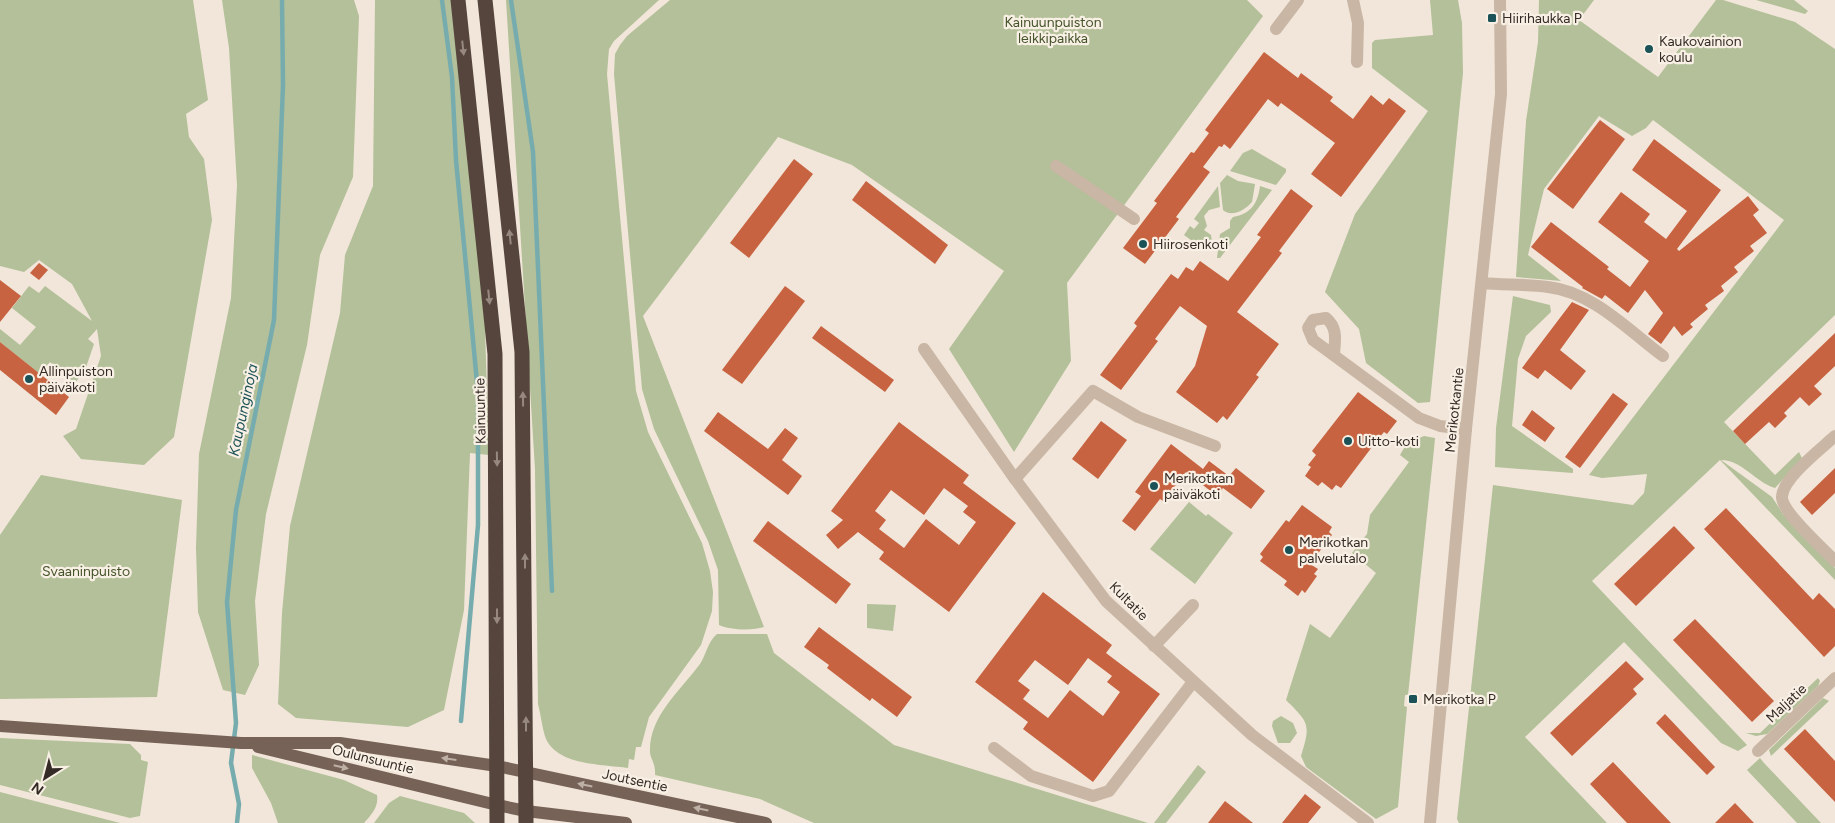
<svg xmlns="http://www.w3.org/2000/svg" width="1835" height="823" font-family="Figtree,sans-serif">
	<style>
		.green { fill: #b3c099 }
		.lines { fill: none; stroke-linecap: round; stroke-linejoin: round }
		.stream { stroke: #77acaf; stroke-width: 4.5 }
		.building { fill: #c76341; fill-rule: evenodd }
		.minor { stroke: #c9b6a5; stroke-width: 12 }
		.major { stroke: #776257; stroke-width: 12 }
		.highway { stroke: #56453d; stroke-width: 15 }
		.oneway { fill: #978980 }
		.oneway2 { fill: #beb0a5 }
		.poi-dot { fill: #1b5257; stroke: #f9f0e5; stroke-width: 2 }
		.labels { text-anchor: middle; stroke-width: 4.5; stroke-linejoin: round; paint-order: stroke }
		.poi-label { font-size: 14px; fill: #352b26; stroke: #f9f0e5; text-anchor: start }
		.park-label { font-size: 14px; fill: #44532a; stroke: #f9f0e5 }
		.street-label { font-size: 14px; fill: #352b26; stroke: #f9f0e5 }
		.water-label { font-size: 15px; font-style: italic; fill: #1b5257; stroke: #f9f0e5 }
	</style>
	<rect width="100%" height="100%" fill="#f1e6d9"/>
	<g class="green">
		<polygon points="0,0 193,0 208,100 186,114 189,137 204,159 212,220 174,437 144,465 81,459 63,436 76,429 101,356 97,329 88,339 94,344 85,370 75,383 50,362 40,374 0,342 0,329 20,345 36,327 12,308 29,286 39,293 45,286 92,321 72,284 39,260 24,272 0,266"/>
		<polygon points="222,0 354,0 359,16 353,177 320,255 307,345 266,514 255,601 259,665 245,695 223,690 198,612 196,548 199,454 231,298 237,185 229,48"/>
		<polygon points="375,0 454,0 484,297 489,455 470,453 464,610 444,710 408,727 296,718 278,704 282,613 290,526 340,313 345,255 373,186"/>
		<path d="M506,0H659L614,41L609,49L607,74L636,391L648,432L702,543L710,571L713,592L712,611L701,645L649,717L641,747H636L634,760L629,759L628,768C602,764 559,766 546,739C542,728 541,715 538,704L535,469Z"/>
		<path d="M670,0H1247L1263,16L1067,283L1071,361L1014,452L949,349L1004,271L852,165L778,137L643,316L764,627C752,631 730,630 719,625L718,570L708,541L654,429L642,389L614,74L615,54L620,45L627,36Z"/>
		<polygon points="1430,0 1458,0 1462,23 1463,73 1430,402 1418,403 1366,363 1359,329 1325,292 1355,214 1428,111 1372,68 1372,43 1375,40 1433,35"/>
		<path d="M1539,0H1594L1579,20L1658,77L1716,0H1723L1795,22L1835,49V315L1724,422L1775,475L1799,452L1802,458L1775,488C1755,482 1742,460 1721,460L1772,497L1783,514L1835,568V580L1720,460L1592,581L1747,745L1738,751L1721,743L1624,642L1525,737L1607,823H1459L1457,819L1493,485L1633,505L1644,493L1647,474L1602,478L1589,475L1784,220L1653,120L1646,128L1632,136L1599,116L1544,189L1528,255L1561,281L1516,277L1526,121L1538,42Z"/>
		<polygon points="1756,0 1794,0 1808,11 1805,14"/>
		<polygon points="1252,149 1286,169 1286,172 1276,185 1230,171 1243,153"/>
		<path d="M1227,175L1238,181L1255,184L1252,202C1245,210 1232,218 1223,210L1220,183Z"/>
		<polygon points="1218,186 1220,207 1209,210 1204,216 1207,226 1204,230 1211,235 1212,243 1206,251 1184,235 1190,226 1194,229 1199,223 1194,219"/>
		<path d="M1260,186L1272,190L1220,258H1217L1220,234L1230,228V221L1233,217C1251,214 1258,203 1260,186Z"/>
		<polygon points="1513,296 1550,305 1551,312 1526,336 1518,359 1512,426 1573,469 1573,473 1495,467 1496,428"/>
		<path d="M1424,436L1435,438L1434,449L1408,695H1405L1404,706L1407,707L1398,807L1376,819L1306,767L1301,756C1311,724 1309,723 1286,700L1310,624L1330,638L1376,573L1352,553L1367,534L1370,515L1409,462L1400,455L1407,443Z"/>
		<polygon points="41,475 182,500 157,697 0,699 0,535"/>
		<polygon points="1189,502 1206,516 1208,514 1233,533 1195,584 1150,549"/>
		<polygon points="867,604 896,605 893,631 867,628"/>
		<path d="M717,634H767L774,653L894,745L1148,823H814L760,799L655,775C656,762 649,758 650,750C650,715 681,690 700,664C706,655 708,641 717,634Z"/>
		<polygon points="1818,678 1820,681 1818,686 1767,734 1756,736 1746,733 1760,733"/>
		<polygon points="1823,698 1829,701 1771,756 1769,750"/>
		<polygon points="1281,716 1293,723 1297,733 1290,743 1278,743 1272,726 1273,721"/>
		<polygon points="0,738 130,744 141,755 141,760 148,762 140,816 130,818 0,785"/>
		<path d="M252,755L344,780L377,795C379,807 371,815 364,823H278L271,803L252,768Z"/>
		<polygon points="1760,758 1764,763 1821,823 1797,823 1747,770"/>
		<polygon points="1198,765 1206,772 1166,823 1154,823"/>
		<polygon points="0,792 120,823 0,823"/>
		<polygon points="400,796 464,813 475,823 374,823 389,803"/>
	</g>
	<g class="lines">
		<g class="stream">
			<polyline points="442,0 452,77 456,160 478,393 478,525 461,721"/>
			<polyline points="511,0 533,152 552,591"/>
			<polyline points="237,823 239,804 231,763 236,723 227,602 236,510 274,320 283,85 282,0"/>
		</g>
	</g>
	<g class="building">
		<polygon points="1264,52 1298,78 1301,73 1333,97 1330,101 1353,119 1371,95 1383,105 1389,98 1406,111 1341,197 1311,174 1335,143 1281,103 1278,107 1268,99 1230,149 1224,144 1222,147 1219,146 1203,167 1210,172 1176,217 1179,219 1145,264 1123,248 1157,203 1154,201 1191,152 1194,153 1209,133 1205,130"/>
		<polygon points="1600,120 1625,139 1573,209 1547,189"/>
		<polygon points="1654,139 1721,190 1677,249 1679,251 1748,196 1759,210 1753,215 1767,233 1750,246 1754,251 1734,267 1738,272 1721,286 1724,291 1705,305 1708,309 1690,324 1693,327 1682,336 1674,326 1661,344 1648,334 1663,313 1645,290 1628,313 1605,295 1602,299 1582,288 1583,287 1531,247 1551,222 1609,267 1607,269 1630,287 1649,261 1598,222 1621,192 1650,214 1644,222 1666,239 1687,211 1632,170"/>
		<polygon points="794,159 813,174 749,258 730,243"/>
		<polygon points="866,181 948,245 935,264 852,200"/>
		<polygon points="1291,189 1313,206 1279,251 1282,253 1237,312 1279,344 1256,375 1259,377 1227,420 1223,416 1217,423 1176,392 1195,366 1207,326 1180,306 1155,339 1158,341 1121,390 1100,375 1137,326 1134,323 1171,274 1178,279 1186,267 1193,271 1200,261 1228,281 1261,237 1257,235"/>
		<polygon points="39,263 48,270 39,280 30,273"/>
		<polygon points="0,280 21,296 0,322"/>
		<polygon points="785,286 805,301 742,384 722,370"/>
		<polygon points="1572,302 1589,310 1560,350 1586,371 1571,390 1545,370 1538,379 1522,368"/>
		<polygon points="821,326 894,380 885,392 812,338"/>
		<polygon points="1835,333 1835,366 1814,386 1822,394 1809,406 1800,397 1784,413 1787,416 1775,428 1769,422 1745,444 1733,431"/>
		<polygon points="0,342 69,397 56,415 0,370"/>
		<polygon points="1358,392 1397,421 1387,434 1384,432 1378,439 1341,488 1336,485 1332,490 1322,482 1318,486 1305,476 1311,467 1308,465 1316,455 1312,451"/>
		<polygon points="1613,393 1628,404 1580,468 1565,457"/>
		<polygon points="1532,410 1555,428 1545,442 1522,425"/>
		<polygon points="718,412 768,449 785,428 798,438 782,460 802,476 788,495 704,431"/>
		<polygon points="1101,421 1127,440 1098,479 1072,459"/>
		<path d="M899,422L969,475L963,483L1016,523L949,612L879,559L884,552L858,532L838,549L826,535L843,520L831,511ZM944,488L968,506L963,512L976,522L959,545L926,519L904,548L879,529L886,520L875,511L891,490L924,515Z"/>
		<polygon points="1171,444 1203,469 1209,461 1229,476 1236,468 1265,491 1251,509 1223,488 1217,496 1186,472 1163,501 1160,499 1135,531 1122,521 1141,496 1135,492"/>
		<polygon points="1835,468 1835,493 1812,515 1800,502"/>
		<polygon points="1302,505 1332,527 1329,532 1332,535 1310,564 1318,569 1314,574 1317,576 1305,593 1302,590 1298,596 1284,585 1287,581 1260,561 1263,557 1260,554 1286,520 1289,522"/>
		<polygon points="1726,508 1813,600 1819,593 1835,609 1835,646 1824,657 1704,529"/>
		<polygon points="768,521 851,584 836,604 753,541"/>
		<polygon points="1674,526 1695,548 1636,606 1614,584"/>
		<path d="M1043,592L1112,645L1106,653L1160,694L1093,782L1023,729L1028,722L975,682ZM1088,658L1112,676L1107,682L1120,692L1103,716L1070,690L1048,718L1023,699L1030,690L1018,681L1035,660L1068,685Z"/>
		<polygon points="1695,619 1774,701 1752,722 1673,640"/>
		<polygon points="819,627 912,697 897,717 872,698 870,701 827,668 829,665 804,647"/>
		<polygon points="1626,661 1644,679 1633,689 1637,694 1572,756 1550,733"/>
		<polygon points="1665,714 1715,767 1707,775 1656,723"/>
		<polygon points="1805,729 1835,761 1835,802 1784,749"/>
		<polygon points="1613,762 1649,800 1671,823 1627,823 1590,784"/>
		<polygon points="1305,794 1321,807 1308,823 1282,823"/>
		<polygon points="1225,801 1253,823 1208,823"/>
		<polygon points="1735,803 1754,823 1715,823"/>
	</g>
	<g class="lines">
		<g class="minor">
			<polyline points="1353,0 1358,23 1357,62"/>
			<polyline points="1276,29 1298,0"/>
			<polyline points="1056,166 1134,219"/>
			<path d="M1482,283C1504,285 1526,284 1548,287C1593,292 1629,331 1663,356"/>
			<polyline points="924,349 1015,479 1106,601 1252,735 1368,823"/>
			<path d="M1334,354C1335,340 1338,328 1326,318L1313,320L1308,328L1313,340L1419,418L1440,426L1466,429"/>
			<path d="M1835,436C1821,449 1784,477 1782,496C1780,511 1824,549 1835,561"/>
			<polyline points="1015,479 1093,391 1138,417 1215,446"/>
			<polyline points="1154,646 1193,605"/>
			<polyline points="994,748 1031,776 1093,796 1109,791 1193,682"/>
			<polyline points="1758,751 1835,678"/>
			<polyline points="1430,823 1466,429 1501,94 1500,0"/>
		</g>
		<g class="major">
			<polyline points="0,726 241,743 340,743 497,766 766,823"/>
			<polyline points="258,747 497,805 526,811 626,823"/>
		</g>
		<g class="highway">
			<polyline points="458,0 495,354 497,823"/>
			<polyline points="485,0 522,352 526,823"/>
		</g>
	</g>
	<defs><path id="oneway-solid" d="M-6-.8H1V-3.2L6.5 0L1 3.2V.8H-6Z" transform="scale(1.25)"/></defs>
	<g class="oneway">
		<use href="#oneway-solid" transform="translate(463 48) rotate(84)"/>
		<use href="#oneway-solid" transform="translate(510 237) rotate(-96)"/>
		<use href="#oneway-solid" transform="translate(489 297) rotate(84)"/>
		<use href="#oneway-solid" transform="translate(523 399) rotate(-91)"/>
		<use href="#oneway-solid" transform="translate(497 459) rotate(89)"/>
		<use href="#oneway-solid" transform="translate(525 561) rotate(-90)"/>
		<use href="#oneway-solid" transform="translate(497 616) rotate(90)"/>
		<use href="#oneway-solid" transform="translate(526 724) rotate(-90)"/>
	</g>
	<g class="oneway2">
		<use href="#oneway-solid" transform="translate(449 759) rotate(-172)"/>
		<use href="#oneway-solid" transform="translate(341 767) rotate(13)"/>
		<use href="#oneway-solid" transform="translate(585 785) rotate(-168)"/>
		<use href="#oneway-solid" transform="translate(701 809) rotate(-168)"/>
	</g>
	<g class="poi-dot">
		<rect x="1487" y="13" width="10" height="10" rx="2.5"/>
		<circle cx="1649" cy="49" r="5"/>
		<circle cx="1143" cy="244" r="5"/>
		<circle cx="29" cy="379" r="5"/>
		<circle cx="1348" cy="441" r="5"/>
		<circle cx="1154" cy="486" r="5"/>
		<circle cx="1289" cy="550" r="5"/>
		<rect x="1408" y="694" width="10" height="10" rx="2.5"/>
	</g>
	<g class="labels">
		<g class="poi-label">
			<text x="1502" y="23">Hiirihaukka P</text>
			<text x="1659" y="46">Kaukovainion<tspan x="1659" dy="16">koulu</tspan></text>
			<text x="1153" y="249">Hiirosenkoti</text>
			<text x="39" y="376">Allinpuiston<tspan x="39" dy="16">päiväkoti</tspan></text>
			<text x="1358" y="446">Uitto-koti</text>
			<text x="1164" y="483">Merikotkan<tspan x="1164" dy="16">päiväkoti</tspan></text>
			<text x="1299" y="547">Merikotkan<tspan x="1299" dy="16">palvelutalo</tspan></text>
			<text x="1423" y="704">Merikotka P</text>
		</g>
		<g class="park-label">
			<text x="1053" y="27">Kainuunpuiston<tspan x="1053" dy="16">leikkipaikka</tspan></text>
			<text x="86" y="576">Svaaninpuisto</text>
		</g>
		<g class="street-label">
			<text transform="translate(1454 410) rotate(-84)" y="5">Merikotkantie</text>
			<text transform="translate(480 411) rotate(-91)" y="5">Kainuuntie</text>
			<text transform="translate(1129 601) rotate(45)" y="5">Kultatie</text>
			<text transform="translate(1786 703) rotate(-43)" y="5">Maljatie</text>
			<text transform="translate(373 759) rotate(14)" y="5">Oulunsuuntie</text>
			<text transform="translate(635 780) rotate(12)" y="5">Joutsentie</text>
		</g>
		<g class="water-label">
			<text transform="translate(243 410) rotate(-78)" y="5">Kaupunginoja</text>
		</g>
	</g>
	<g transform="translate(45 778) rotate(216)" stroke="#f9f0e5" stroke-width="4" paint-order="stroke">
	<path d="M0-4L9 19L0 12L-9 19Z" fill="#352b26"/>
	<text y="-8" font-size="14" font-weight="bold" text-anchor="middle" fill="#352b26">N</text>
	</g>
</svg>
